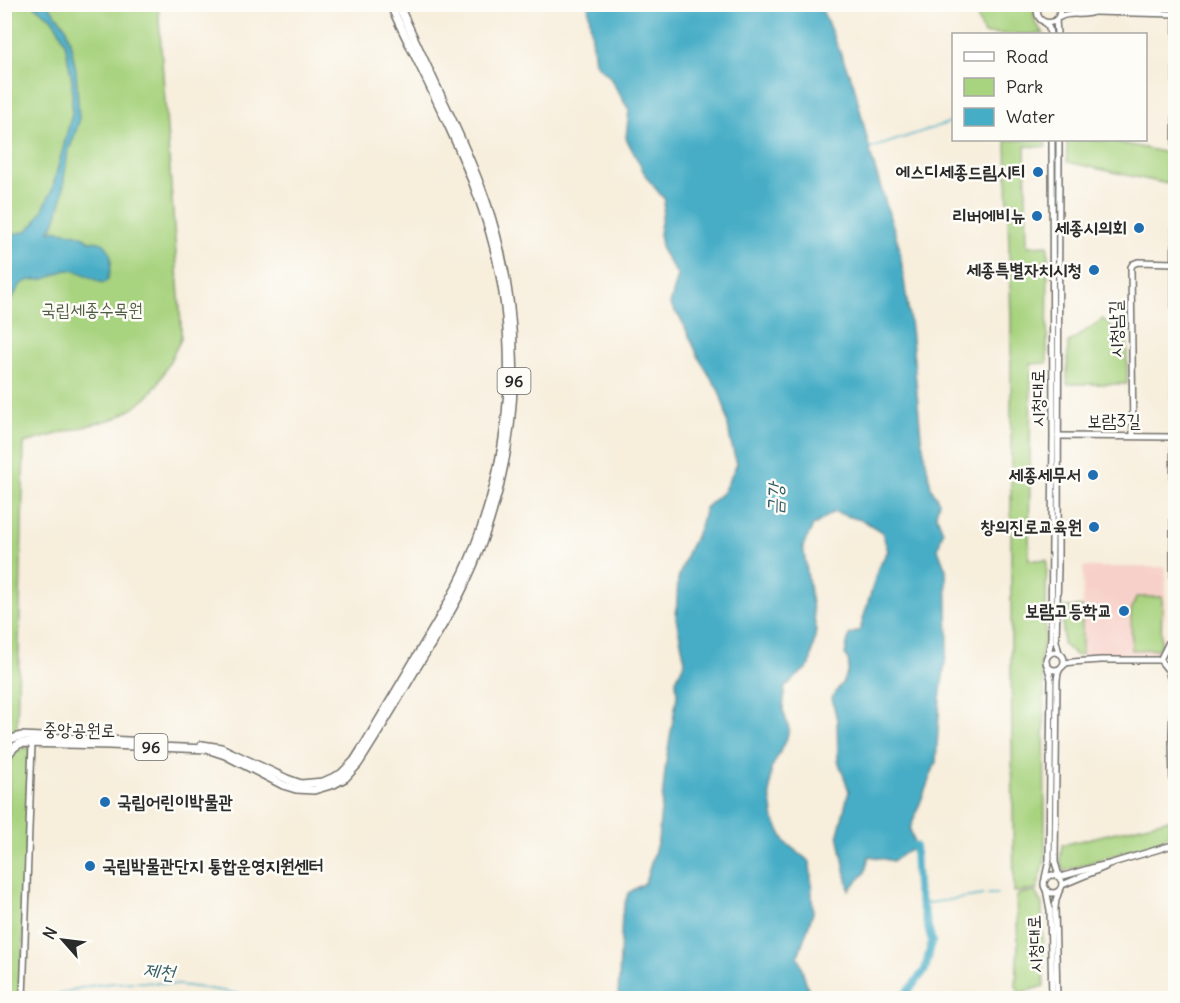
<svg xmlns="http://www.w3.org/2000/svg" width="1180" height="1003" font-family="Delius,'Poor Story',sans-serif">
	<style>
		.built { fill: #f7d1c9 }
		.green { fill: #a8d37f; stroke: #6a7f55; stroke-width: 1.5 }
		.water { fill: #46adc6; stroke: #386c78; stroke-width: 1.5 }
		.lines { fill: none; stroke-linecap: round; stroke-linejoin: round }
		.stream { stroke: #46adc6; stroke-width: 1.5 }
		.river { stroke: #46adc6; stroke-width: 8 }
		.minor-casing { stroke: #726f69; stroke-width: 8 }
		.major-casing { stroke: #726f69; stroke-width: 10 }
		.minor { stroke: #fff; stroke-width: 5 }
		.major { stroke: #fff; stroke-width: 7 }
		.poi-dot { fill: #1f6fb2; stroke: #fdfcf7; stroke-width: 2 }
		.labels { text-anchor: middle; stroke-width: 5; stroke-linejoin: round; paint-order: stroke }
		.shield { fill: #fdfcf7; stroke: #6a6a68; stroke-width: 1.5 }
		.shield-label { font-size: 16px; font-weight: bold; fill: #2b2b2b }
		.poi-label { font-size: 18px; font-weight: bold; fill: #2b2b2b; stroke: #fdfcf7; text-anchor: end }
		.park-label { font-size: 18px; fill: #505d44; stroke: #fdfcf7 }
		.street-label { font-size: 18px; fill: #2b2b2b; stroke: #fdfcf7 }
		.water-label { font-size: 20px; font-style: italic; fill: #365f69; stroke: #fdfcf7 }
	</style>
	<rect width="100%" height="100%" fill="#fdfcf7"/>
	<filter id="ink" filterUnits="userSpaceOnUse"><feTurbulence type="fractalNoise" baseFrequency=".0167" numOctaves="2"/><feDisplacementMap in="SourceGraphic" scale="12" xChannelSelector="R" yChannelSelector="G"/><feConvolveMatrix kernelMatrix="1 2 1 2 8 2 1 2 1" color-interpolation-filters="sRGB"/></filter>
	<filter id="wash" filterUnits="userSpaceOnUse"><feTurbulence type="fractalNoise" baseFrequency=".008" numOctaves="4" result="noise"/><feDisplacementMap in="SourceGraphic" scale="24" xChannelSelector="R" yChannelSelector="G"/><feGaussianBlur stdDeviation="1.35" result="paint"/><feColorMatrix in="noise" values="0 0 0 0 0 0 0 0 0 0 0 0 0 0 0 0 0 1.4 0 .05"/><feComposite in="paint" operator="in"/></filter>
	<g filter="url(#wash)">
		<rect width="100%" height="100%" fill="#f7eedc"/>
		<polygon class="built" points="1083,567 1166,567 1165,615 1163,621 1163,647 1158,654 1082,655"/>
		<g class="green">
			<polygon points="4,5 158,5 181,324 181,339 158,384 146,398 134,408 116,418 24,443 17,733 5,734"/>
			<polygon points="972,5 1033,5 1035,23 1044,34 984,34"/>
			<path d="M1006,140H1045L1046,147L1025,146L1027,246L1048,245L1047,363L1031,364L1029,560H1047L1045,637L1040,662L1044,688L1045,857C1044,869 1039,879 1037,890L1014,892L1011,660V320Z"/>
			<polygon points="1067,140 1114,140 1117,142 1168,153 1168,184 1067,162"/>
			<polygon points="1103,319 1127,342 1127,384 1067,384 1068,343"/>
			<polygon points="1136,597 1162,597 1161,644 1157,649 1132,650 1131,612"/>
			<polygon points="1063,607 1082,607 1082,655 1075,655 1063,644"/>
			<path d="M30,746L21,998H5L4,887L7,852L9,770C11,754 14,750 30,746Z"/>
			<polygon points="1170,819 1169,833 1165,839 1064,871 1060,861 1062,845"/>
			<polygon points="1035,892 1042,904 1044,986 1020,993 1016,986 1018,945 1016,898 1019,894"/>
		</g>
		<g class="water">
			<path d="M33,5H48L66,27L71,46L76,70L79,121L74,137L68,152L64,179L63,194L57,215L53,226L49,230L51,232L53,230C63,232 73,232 82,236C85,237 87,240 90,241C95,242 100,241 104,244C115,253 111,271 107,281L103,283C92,279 79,269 67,270C60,271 53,277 45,279C37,281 29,278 22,284C14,290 15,301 5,304V265L10,258L9,256L5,254V231L12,234L19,233L26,231L35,223L43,209L52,190L72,114V81L65,43L58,28L51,18Z"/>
			<path d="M588,5H820L854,85L872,159L899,246L911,328L921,436L931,487L939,502L936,514L943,531L938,549L946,570L948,640L940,699L936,762L910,829L915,846L893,861L869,856L865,873L849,890L838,834L849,791L838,760L837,720L832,698C840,684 856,670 845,654L849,635L860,630L878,568L888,551L882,532L864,521L834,512L813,526L803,546L816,630L810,665L785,687L783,710L789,729L786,741L771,769L770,794L774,820L786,843L810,862L813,913L798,956L811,998H618L622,914L628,893L645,883L658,840L666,761L677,696L676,680L685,661L676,618L678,579L688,551L700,527L705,508L723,492L737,464L731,443L725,409L719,391L700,360L682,321L670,304L678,276L662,251L659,234L665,200L647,178L626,138L629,110L609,76L595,63Z"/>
		</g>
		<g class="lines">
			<g class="stream">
				<polyline points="869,149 954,121"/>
				<polyline points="988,894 997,894"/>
				<polyline points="922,904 983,895"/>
				<path d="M49,998C120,968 195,988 268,998"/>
			</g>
			<polyline class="river" points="904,998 907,992 925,970 932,941 917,888 915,846"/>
		</g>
	</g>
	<g filter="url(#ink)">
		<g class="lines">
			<g class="minor-casing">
				<g id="minor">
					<path d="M1039,4C1029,28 1068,29 1058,4"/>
					<path d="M1058,4C1069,11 1082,6 1093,12L1176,14"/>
					<polyline points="1176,11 1173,548 1174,687 1172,735 1173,784 1176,812"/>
					<path d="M1060,17C1070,11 1083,17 1093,12"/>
					<polyline points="1056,20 1057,34"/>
					<polyline points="1045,23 1049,28 1050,34"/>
					<polyline points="1059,140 1058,567 1056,641 1059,653"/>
					<polyline points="1058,436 1174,437"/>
					<polyline points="1133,436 1131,267 1133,264 1138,262 1175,263"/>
					<circle cx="1055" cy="661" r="9"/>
					<polyline points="1048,655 1051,640 1053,436 1052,140"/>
					<polyline points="1160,660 1171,638"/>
					<polyline points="1160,660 1168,670 1171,680"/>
					<polyline points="1063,666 1066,663 1072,662 1101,660 1160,660"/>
					<circle cx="1053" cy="884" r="9"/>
					<polyline points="1059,876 1055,862 1057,680 1058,673 1060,669"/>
					<polyline points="1060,877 1095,867 1109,864 1176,844"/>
					<polyline points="1045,878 1049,860 1051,679 1048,668"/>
					<polyline points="1062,885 1105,867"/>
					<polyline points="1046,889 1050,910 1052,998"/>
					<polyline points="23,998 32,744"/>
					<polyline points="1057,998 1055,908 1056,900 1059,891"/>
				</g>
			</g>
			<g class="major-casing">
				<g id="major">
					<polyline points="4,744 11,739 21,736 149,742"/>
					<path d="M202,745L221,748L287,779L301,784L323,782L341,774L354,761L366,742C384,711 403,680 421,649C440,618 459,586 472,553C517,441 521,316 480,202C456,134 421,70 390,4"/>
					<path d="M4,779C5,763 5,751 21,743L109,745L207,749L225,755L283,785L296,789L314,790L334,784L345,778L358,764C379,732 398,699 417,667C433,641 450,615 463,588C521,467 529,331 487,204C476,172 462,141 448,111C432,76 415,40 398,4"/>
				</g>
			</g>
			<use href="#minor" class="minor"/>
			<use href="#major" class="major"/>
		</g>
	</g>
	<g class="poi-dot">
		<circle cx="1038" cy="172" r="6"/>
		<circle cx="1037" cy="216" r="6"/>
		<circle cx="1139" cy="228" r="6"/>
		<circle cx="1094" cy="270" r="6"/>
		<circle cx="1093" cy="475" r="6"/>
		<circle cx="1094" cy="527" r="6"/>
		<circle cx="1124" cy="611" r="6"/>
		<circle cx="105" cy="802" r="6"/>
		<circle cx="90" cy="866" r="6"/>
	</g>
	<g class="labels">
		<g class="shield">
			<rect x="497.5" y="368" width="33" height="26" rx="4.5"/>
			<rect x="134.5" y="734" width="33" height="26" rx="4.5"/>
		</g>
		<g class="shield-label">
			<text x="514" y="387">96</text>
			<text x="151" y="753">96</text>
		</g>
		<g class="poi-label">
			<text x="1026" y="178">에스디세종드림시티</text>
			<text x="1025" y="222">리버에비뉴</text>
			<text x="1127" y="234">세종시의회</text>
			<text x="1082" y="276">세종특별자치시청</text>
			<text x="1081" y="481">세종세무서</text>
			<text x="1082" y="533">창의진로교육원</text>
			<text x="1112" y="617">보람고등학교</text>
			<text x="117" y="808" text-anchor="start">국립어린이박물관</text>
			<text x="102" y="872" text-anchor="start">국립박물관단지 통합운영지원센터</text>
		</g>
		<g class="park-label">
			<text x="92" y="316">국립세종수목원</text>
		</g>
		<g class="street-label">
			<text transform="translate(1116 329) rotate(-91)" y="6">시청남길</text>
			<text transform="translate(1038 398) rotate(-90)" y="6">시청대로</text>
			<text x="1114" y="427">보람3길</text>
			<text transform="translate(79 730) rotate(1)" y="6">중앙공원로</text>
			<text transform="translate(1035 944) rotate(-92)" y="6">시청대로</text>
		</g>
		<g class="water-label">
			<text transform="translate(775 499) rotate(-88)" y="7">금강</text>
			<text transform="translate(159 971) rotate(6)" y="7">제천</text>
		</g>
	</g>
	<rect width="1180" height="1003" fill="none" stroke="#fdfcf7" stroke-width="24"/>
	<rect x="952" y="33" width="195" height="108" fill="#fdfcf7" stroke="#a9a8a5" stroke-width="1.5"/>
	<rect x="964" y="52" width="30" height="9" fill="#ffffff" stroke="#a9a8a5" stroke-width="1.5"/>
	<text x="1006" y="63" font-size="18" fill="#2b2b2b">Road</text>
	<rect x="964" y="78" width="30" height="18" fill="#a8d37f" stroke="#a9a8a5" stroke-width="1.5"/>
	<text x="1006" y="93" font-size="18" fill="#2b2b2b">Park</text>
	<rect x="964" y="108" width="30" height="18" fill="#46adc6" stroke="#a9a8a5" stroke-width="1.5"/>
	<text x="1006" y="123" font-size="18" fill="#2b2b2b">Water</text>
	<g transform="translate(63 940) rotate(298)" stroke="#fdfcf7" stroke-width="4.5" paint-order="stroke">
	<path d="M0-4.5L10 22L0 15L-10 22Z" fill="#2b2b2b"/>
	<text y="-9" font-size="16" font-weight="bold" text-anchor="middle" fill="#2b2b2b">N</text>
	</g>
</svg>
